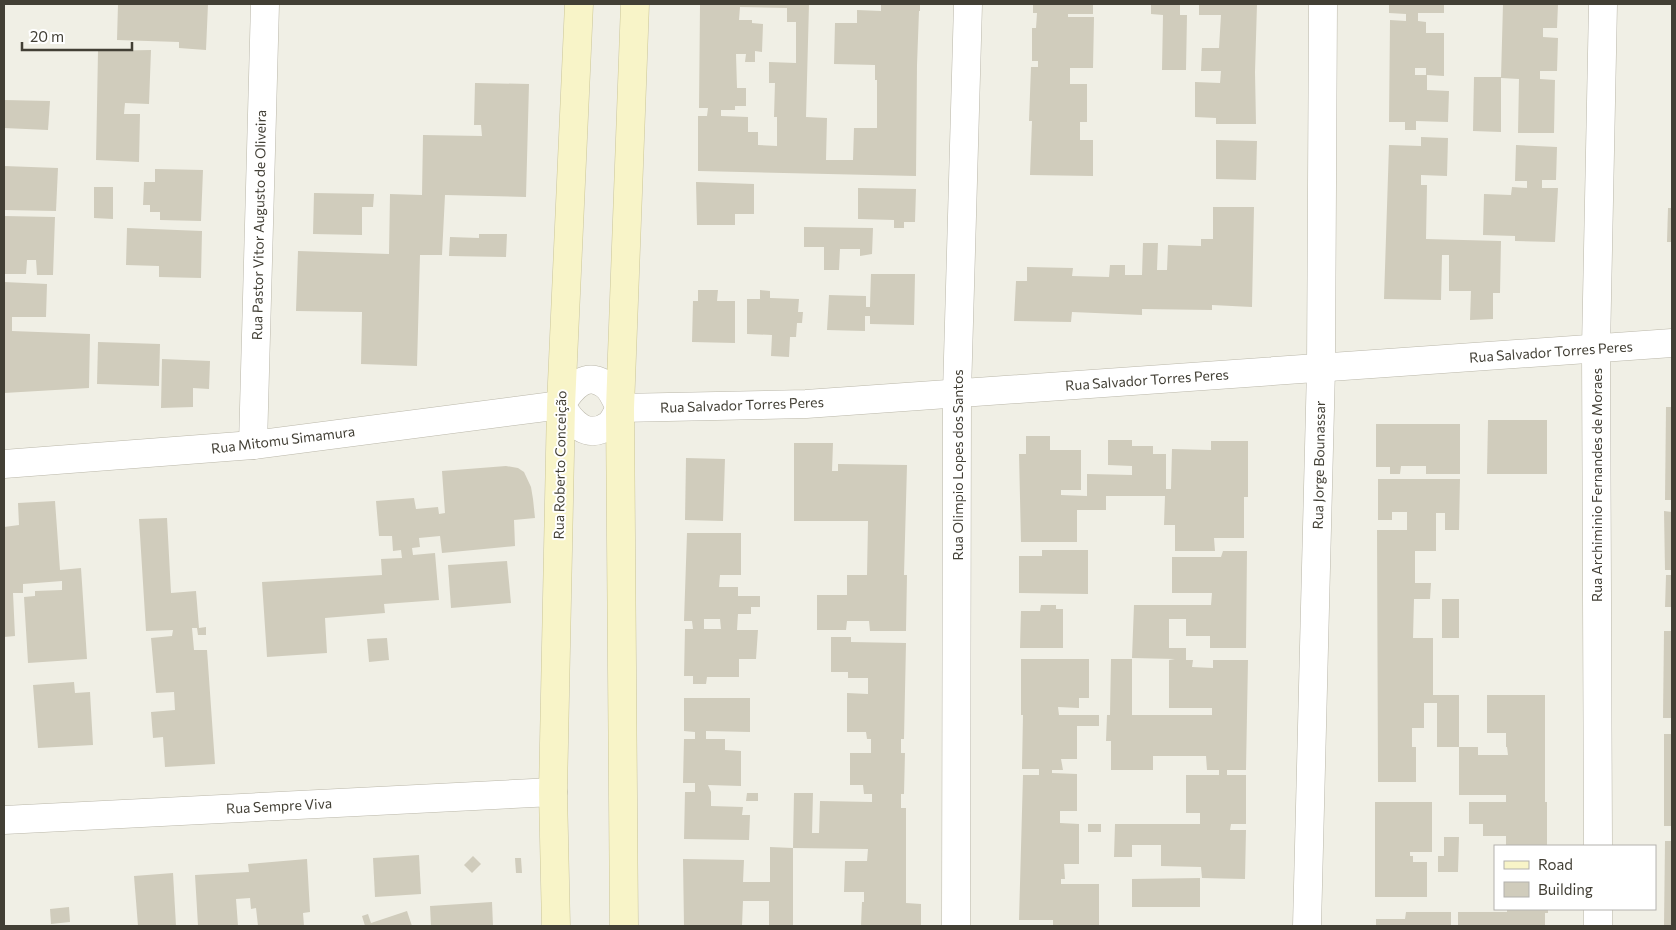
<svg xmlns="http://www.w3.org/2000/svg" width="1676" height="930" font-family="Commissioner,sans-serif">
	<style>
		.building { fill: #d0ccbc; fill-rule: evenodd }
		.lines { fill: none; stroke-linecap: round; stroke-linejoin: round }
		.street-casing { stroke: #bab7a9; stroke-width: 29 }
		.secondary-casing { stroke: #cbc699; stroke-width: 29 }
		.street { stroke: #fff; stroke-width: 28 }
		.secondary { stroke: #f8f4c8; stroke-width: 28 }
		.labels { text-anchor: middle; stroke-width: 4; stroke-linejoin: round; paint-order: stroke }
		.street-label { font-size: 14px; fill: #423f35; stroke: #fff }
	</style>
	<rect width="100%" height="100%" fill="#f0efe5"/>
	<g class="building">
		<polygon points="118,4 208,4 206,50 179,48 179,42 117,40"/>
		<path d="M700,4H809L806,117L827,118L826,160H853L854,128H877V80H875V65L834,64L835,23H857V10L881,11V4H920V11H919L917,65L916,176L698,171V116H707L708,108H699ZM740,7L787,8V22H796V63L769,62V83H775L774,117H777V146L758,145V132H748V117L721,116V110H735V106H746V88H737L736,54H746L745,62H755V51L762,52L763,24L752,23V20H739Z"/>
		<polygon points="1033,4 1093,4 1093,14 1068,14 1068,17 1094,17 1093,68 1070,68 1070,84 1087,84 1087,122 1080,122 1080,140 1093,140 1093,176 1030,175 1032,121 1029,121 1031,67 1038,67 1038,61 1032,61 1032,28 1036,28 1037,13 1033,13"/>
		<polygon points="1151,4 1180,4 1180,15 1187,15 1186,70 1162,70 1163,15 1151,14"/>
		<polygon points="1199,4 1257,4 1255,72 1256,124 1216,124 1216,118 1195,117 1195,82 1220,83 1221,71 1201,71 1202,48 1219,48 1221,15 1199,15"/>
		<path d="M1389,4H1444V13H1418V21L1426,22V33H1444V76L1427,75V90L1449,91L1448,122L1416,121V130H1405V122H1389L1390,20L1406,21V14L1389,13ZM1415,68H1426V75H1415Z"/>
		<polygon points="1503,4 1558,4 1557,28 1543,28 1543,37 1558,38 1557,71 1540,71 1540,79 1555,80 1554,133 1518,133 1519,79 1501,78"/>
		<polygon points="151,50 149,104 125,103 124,114 140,114 139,162 96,160 98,51"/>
		<polygon points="1474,77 1501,77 1501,132 1473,131"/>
		<polygon points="475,83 529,84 526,197 445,195 442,255 420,255 417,366 361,364 362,312 296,311 298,251 389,254 390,194 422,195 423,135 482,136 481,125 474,125"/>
		<polygon points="4,100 50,101 48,130 4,128"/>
		<polygon points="1421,137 1448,138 1447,176 1421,175 1421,185 1427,185 1426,239 1501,241 1500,293 1493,293 1493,319 1470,320 1471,291 1449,291 1449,255 1442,255 1441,300 1384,299 1389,145 1421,146"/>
		<polygon points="1216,140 1257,141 1256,180 1216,179"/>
		<polygon points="1516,145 1557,147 1556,180 1542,180 1542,188 1558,188 1555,242 1515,241 1515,236 1483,235 1484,194 1511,195 1512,187 1527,188 1527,181 1515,181"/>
		<polygon points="4,166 58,168 56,211 4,210"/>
		<polygon points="155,169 203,170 201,221 160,220 160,212 150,212 150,205 143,205 144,182 155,182"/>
		<polygon points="696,182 754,184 754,214 735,214 735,225 697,225"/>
		<polygon points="94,187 113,187 113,219 94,218"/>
		<polygon points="858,188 916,189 915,222 904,222 904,228 894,228 894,220 858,219"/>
		<polygon points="314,193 374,194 373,207 362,207 362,235 313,234"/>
		<polygon points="1213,207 1254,207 1252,307 1212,305 1212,310 1142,309 1142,315 1072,312 1071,322 1014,321 1016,281 1027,281 1027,267 1073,268 1072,276 1109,277 1110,265 1125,265 1125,275 1142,275 1143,243 1158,243 1157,270 1167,270 1168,245 1201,246 1201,239 1213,239"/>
		<polygon points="1668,208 1672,208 1672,242 1667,242"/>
		<polygon points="4,216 55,217 53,275 37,275 36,260 27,260 26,274 4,274"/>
		<polygon points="804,227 873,228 872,254 860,256 860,249 840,249 839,270 824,270 824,247 804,247"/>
		<polygon points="127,228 202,231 201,278 159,277 159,266 126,265"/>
		<polygon points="479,234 507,234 506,257 449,256 450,237 479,238"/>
		<polygon points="871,274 915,274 914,325 870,324 870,316 865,316 865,331 827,330 829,295 866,296 866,307 870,307"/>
		<polygon points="4,282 47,284 46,317 12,317 12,331 90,334 89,388 4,393"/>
		<polygon points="698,290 718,290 717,301 735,301 735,343 692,342 693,301 698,301"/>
		<polygon points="760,290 770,291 770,298 799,299 798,312 803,312 802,323 797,323 796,337 790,337 789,357 771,356 772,335 747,334 747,299 760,299"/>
		<polygon points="98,342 160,344 159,386 97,384"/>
		<polygon points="162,359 210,361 209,389 193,388 193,407 161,408"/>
		<polygon points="1666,407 1672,407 1672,500 1665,500"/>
		<polygon points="1488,420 1547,420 1547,474 1487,474"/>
		<polygon points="1376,424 1460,424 1460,474 1426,474 1426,466 1401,466 1400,474 1390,474 1390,467 1376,467"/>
		<polygon points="1026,436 1050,436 1050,450 1081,450 1081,490 1061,490 1061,495 1087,496 1087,474 1132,475 1132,466 1108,465 1108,440 1132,440 1132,446 1153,446 1153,454 1166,454 1166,489 1171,489 1172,449 1211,450 1211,441 1248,441 1248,497 1244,497 1244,538 1214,538 1215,551 1175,551 1175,525 1164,525 1165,496 1106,496 1106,510 1077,510 1077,542 1021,542 1019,454 1026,454"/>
		<polygon points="794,443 833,443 832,471 838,471 838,464 907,465 904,575 907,575 906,631 870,631 869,621 847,621 846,630 817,630 817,595 847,595 847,575 867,575 868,521 794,521"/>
		<polygon points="686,458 725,459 723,521 685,520"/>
		<polygon points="506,466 518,468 524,472 531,487 533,499 535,518 514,520 515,546 442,553 440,536 419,538 420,547 412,548 413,555 435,553 439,600 384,604 385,613 325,618 327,653 267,657 262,582 382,575 381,559 402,558 401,550 393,551 392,536 379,536 376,501 414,498 416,509 438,507 439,514 445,513 442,471"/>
		<polygon points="1378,479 1460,479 1459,530 1445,530 1445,513 1436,513 1436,551 1415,551 1415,583 1431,583 1430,599 1414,599 1413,638 1433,638 1433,695 1459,695 1459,747 1478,747 1478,755 1508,755 1507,747 1506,747 1506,733 1487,733 1487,695 1545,695 1545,802 1547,802 1547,846 1506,846 1506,836 1483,836 1483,824 1469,824 1469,802 1506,802 1506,795 1459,795 1459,747 1437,747 1437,703 1424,703 1424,728 1412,728 1412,747 1416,747 1416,782 1378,782 1377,530 1407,530 1407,512 1392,512 1392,520 1378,520"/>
		<polygon points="55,501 60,570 81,568 87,659 28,663 24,597 35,596 35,591 62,590 62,581 23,584 23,593 13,593 15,636 4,637 4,527 19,525 18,503"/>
		<polygon points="1664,511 1672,512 1672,570 1665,570"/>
		<polygon points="167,518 171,593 196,591 199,628 206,627 206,635 198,635 197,628 192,628 194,650 207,650 215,764 165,767 163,737 153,738 151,712 175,710 174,692 156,693 151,638 172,636 173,630 146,631 139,519"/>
		<path d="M687,533H741V575H720L719,587H738V596H760V607H751V614H738L737,630H758L756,659H739V677H707L706,684H693V676H684L685,629H693L692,621H684ZM704,619H720L721,629H704Z"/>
		<polygon points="1042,550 1088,550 1088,594 1019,593 1019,556 1042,556"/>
		<polygon points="1223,551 1247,551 1246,648 1210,648 1210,636 1186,636 1186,619 1169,619 1169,648 1186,648 1186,660 1193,660 1192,667 1213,668 1213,660 1248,660 1246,770 1227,770 1227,775 1246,775 1246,824 1231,824 1230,830 1246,830 1245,879 1202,878 1201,867 1161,866 1161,845 1132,845 1132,857 1114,857 1115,824 1200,824 1200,813 1186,813 1186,775 1219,775 1219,770 1207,770 1206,756 1153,756 1153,770 1111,770 1111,741 1106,741 1107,715 1110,715 1111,659 1132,659 1132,715 1212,715 1212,708 1169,708 1169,660 1175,659 1132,658 1134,605 1211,605 1212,593 1172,593 1172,557 1221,557"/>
		<polygon points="507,561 511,603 451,608 448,565"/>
		<polygon points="1666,575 1672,575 1672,607 1665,607"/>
		<rect x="1442" y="599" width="17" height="39"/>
		<polygon points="1041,605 1056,605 1056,609 1063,609 1063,648 1020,648 1021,611 1040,611"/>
		<polygon points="1664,631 1672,631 1672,718 1663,718"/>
		<polygon points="831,637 851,637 851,642 906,643 904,739 901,739 901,753 905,753 904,794 901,794 901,808 906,808 906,903 921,904 921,926 861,926 862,902 864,902 864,892 844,892 845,861 867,861 868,849 793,848 794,793 813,793 812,833 819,833 820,801 872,802 872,794 864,794 863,785 850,785 850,753 871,753 871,739 867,739 866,732 847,732 847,693 868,694 868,678 848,678 848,672 831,672"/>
		<polygon points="387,638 389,660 369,662 367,639"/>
		<polygon points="1021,659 1089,659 1089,698 1079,698 1079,708 1058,707 1059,715 1099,715 1099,726 1077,726 1077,759 1061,759 1063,770 1052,770 1052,773 1077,774 1077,811 1060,811 1060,823 1079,824 1079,864 1064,864 1065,879 1061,879 1061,884 1099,884 1099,926 1053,926 1053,920 1019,920 1023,775 1039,775 1039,769 1022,769 1023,715 1021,715"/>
		<polygon points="74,682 75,693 90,692 93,745 38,748 33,685"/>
		<polygon points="684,698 750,698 750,732 706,731 706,739 725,739 725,750 741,751 741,786 708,785 711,792 711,806 743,807 742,815 750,815 749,840 684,839 685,792 695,792 695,783 683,783 684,739 695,739 695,732 684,731"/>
		<rect x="1664" y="734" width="8" height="92"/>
		<polygon points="747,793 758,793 758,801 746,801"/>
		<polygon points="1375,802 1432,802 1432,852 1410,852 1410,856 1413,856 1413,862 1427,862 1427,897 1375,897"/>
		<rect x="1088" y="824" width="13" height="8"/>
		<polygon points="1444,837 1459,837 1458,872 1438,872 1438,856 1444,856"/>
		<polygon points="1665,841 1672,841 1672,926 1664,926"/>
		<polygon points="770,847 793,848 793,926 769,926 769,901 743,901 742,926 684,926 683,859 744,860 743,882 770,882"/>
		<polygon points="419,855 421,894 375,897 373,858"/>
		<polygon points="473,856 481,864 472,873 464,865"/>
		<polygon points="515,858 521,858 522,873 516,873"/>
		<polygon points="307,859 310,912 303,913 304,926 258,926 256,908 251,909 250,898 236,899 238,926 198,926 195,875 249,872 248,864"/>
		<polygon points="173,873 176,926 138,926 134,876"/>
		<polygon points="1200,878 1200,907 1132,907 1132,879"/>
		<polygon points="492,902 493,926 431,926 430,906"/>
		<polygon points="69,907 70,922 51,924 50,909"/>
		<polygon points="1507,909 1548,909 1548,913 1545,913 1545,926 1458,926 1458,912 1507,912"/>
		<polygon points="407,911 412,926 365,926 362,916 368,914 371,923"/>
		<polygon points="1406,912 1451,912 1451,926 1376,926 1376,919 1405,919"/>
	</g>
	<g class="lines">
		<g class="street-casing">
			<g id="street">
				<path d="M561,405C571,422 587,441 609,425C614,421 617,413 620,408"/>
				<polyline points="620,408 806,404 1672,343"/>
				<polyline points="253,445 265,4"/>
				<path d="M4,464L253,445L561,405C572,387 587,369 608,387C613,392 617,402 620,408"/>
				<polyline points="4,820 553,792"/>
				<polyline points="1598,846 1596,348 1603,4"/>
				<polyline points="1598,909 1598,926"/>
				<polyline points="956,926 957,393 968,4"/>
				<polyline points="1307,926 1321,368 1323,4"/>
			</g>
		</g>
		<g class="secondary-casing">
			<g id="secondary">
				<polyline points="556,926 553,792 561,405 579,4"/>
				<polyline points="624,926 620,408 635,4"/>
			</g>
		</g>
		<use href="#street" class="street"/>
		<use href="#secondary" class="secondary"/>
	</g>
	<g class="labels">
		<g class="street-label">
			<text transform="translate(259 225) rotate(-89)" y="5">Rua Pastor Vitor Augusto de Oliveira</text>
			<text transform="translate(1551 352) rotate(-4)" y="5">Rua Salvador Torres Peres</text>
			<text transform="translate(1147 380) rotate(-4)" y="5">Rua Salvador Torres Peres</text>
			<text transform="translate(742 405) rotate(-2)" y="5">Rua Salvador Torres Peres</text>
			<text transform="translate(283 440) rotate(-7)" y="5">Rua Mitomu Simamura</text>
			<text transform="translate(560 465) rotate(-89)" y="5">Rua Roberto Conceição</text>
			<text transform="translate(958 465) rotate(-90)" y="5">Rua Olimpio Lopes dos Santos</text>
			<text transform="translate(1319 465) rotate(-89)" y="5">Rua Jorge Bounassar</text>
			<text transform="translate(1597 485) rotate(-90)" y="5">Rua Archiminio Fernandes de Moraes</text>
			<text transform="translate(279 806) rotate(-3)" y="5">Rua Sempre Viva</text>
		</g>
	</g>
	<rect width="1676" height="930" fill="none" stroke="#423f35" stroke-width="10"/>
	<rect x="1494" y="845" width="162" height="65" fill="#ffffff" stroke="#b3b2ae"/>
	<rect x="1504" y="861" width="25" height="8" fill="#f8f4c8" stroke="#b3b2ae"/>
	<text x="1538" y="870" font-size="15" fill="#423f35">Road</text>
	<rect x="1504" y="882" width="25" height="15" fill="#d0ccbc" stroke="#b3b2ae"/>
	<text x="1538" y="895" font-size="15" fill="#423f35">Building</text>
	<path d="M22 42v8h110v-8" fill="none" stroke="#423f35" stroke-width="2.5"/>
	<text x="30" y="42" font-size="15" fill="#423f35" stroke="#ffffff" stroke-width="4" paint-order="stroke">20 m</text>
</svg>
